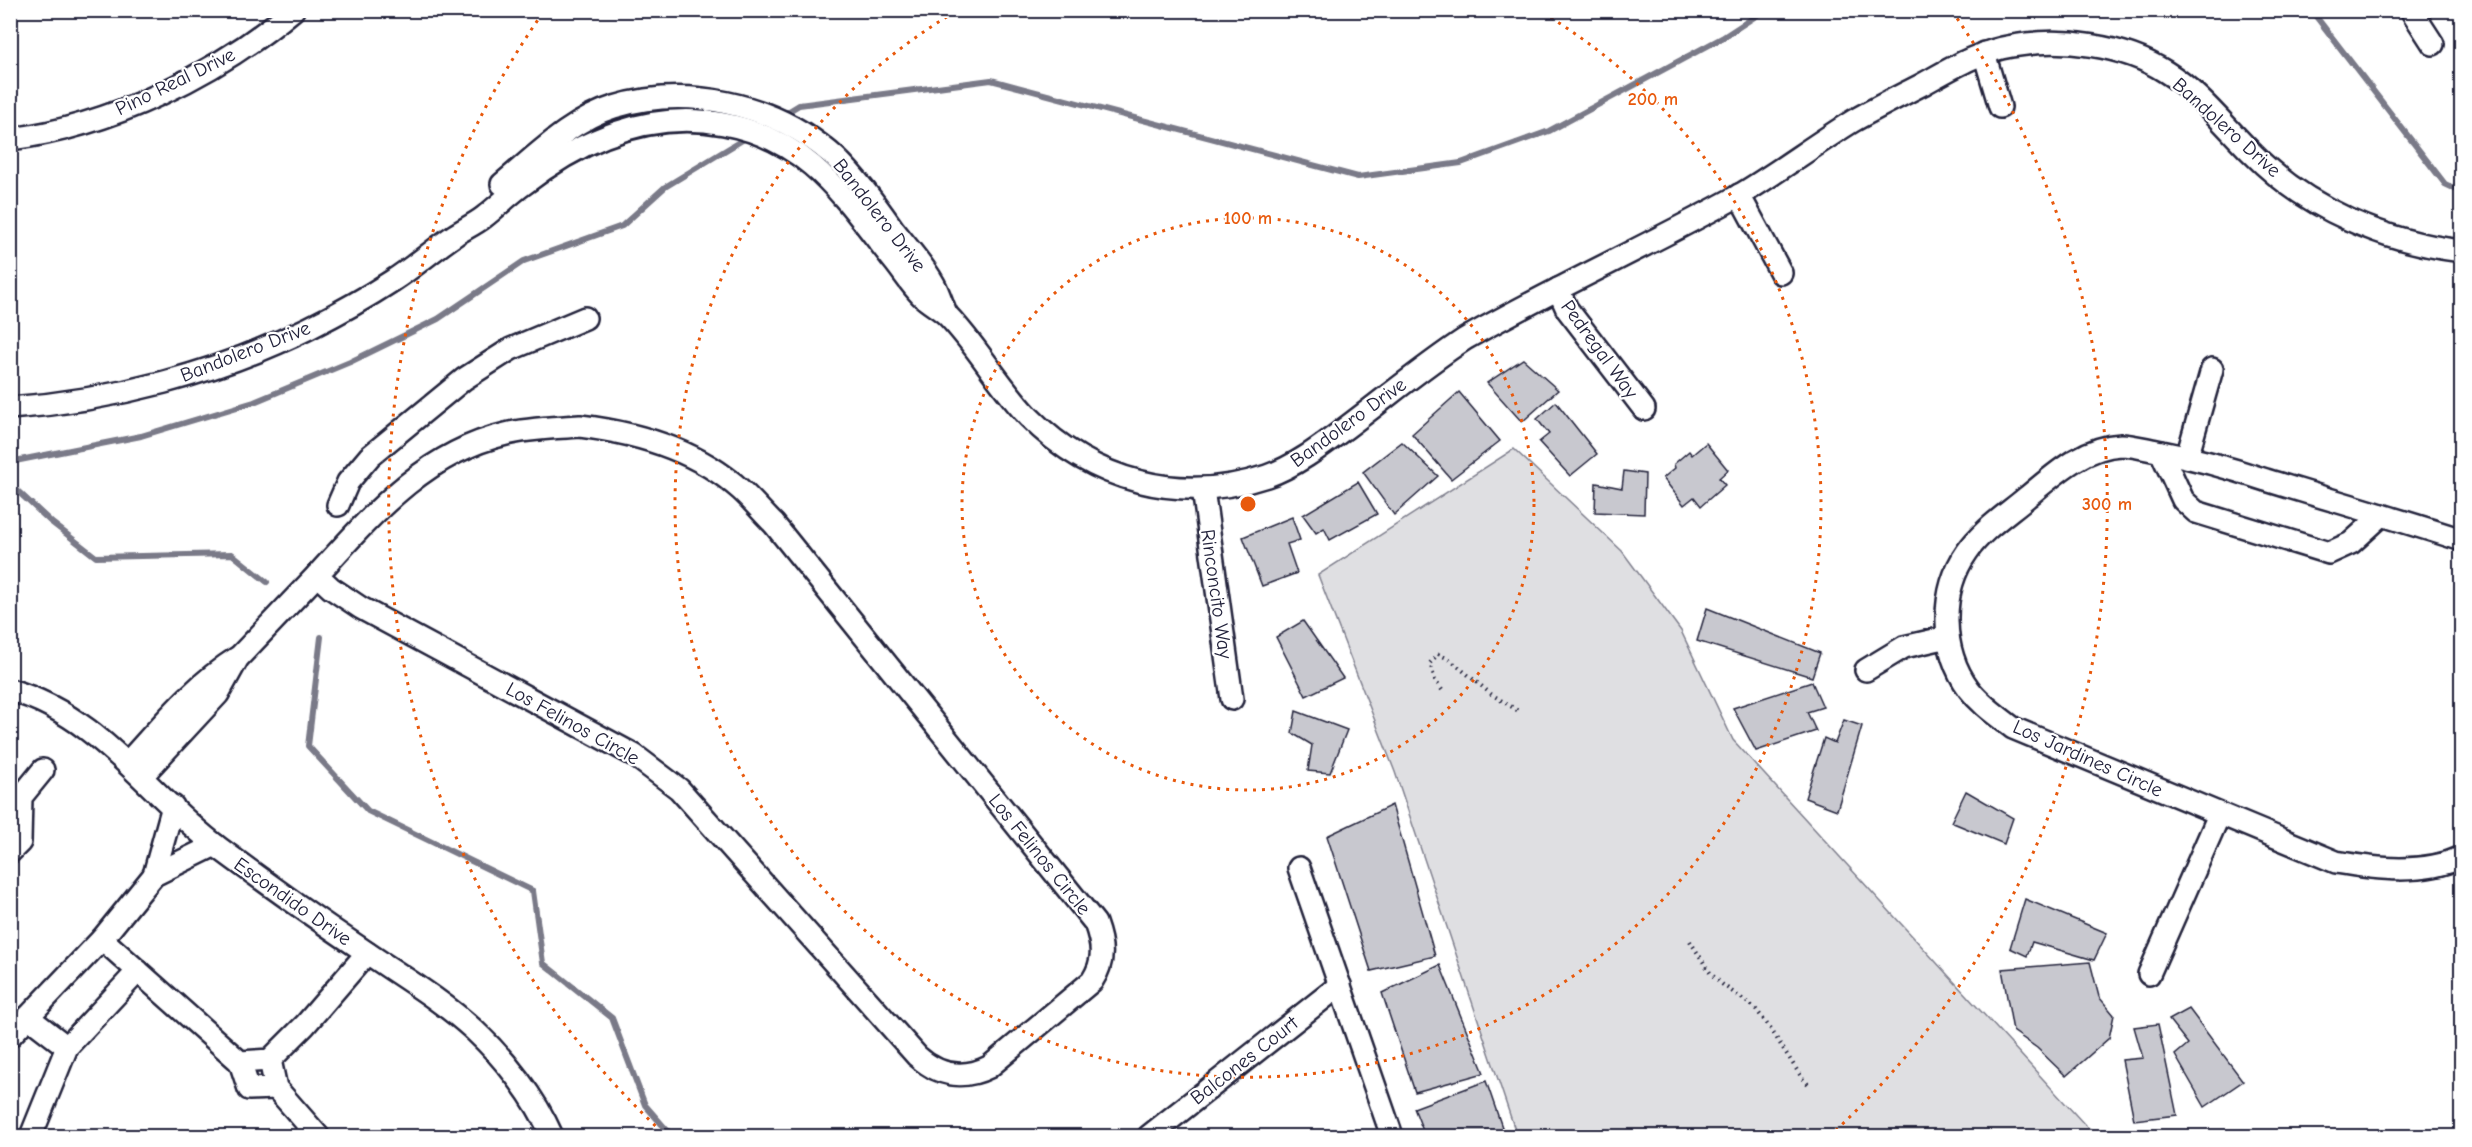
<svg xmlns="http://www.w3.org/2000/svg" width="2472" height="1147" font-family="'Comic Neue',sans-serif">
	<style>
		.green { fill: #dfdfe2; stroke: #80808e; stroke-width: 1.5 }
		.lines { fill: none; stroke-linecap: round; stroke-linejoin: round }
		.stream { stroke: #7a7a88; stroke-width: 6 }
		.building { fill: #c8c8cf; stroke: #22223b; stroke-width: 1.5 }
		.minor-casing { stroke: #22223b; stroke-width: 26 }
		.path { stroke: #22223b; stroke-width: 4; stroke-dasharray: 1.5 4.5; stroke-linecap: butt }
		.minor { stroke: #fff; stroke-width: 21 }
		.ring { fill: none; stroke: #e8590c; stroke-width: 3; stroke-dasharray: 3 6 }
		.labels { text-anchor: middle; stroke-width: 4.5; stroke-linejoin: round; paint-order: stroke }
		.street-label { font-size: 20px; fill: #22223b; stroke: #fff }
		.centre { fill: #e8590c; stroke: #fff; stroke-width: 3 }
		.ring-label { font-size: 18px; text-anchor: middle; font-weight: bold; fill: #e8590c; stroke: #fff; stroke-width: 4.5; stroke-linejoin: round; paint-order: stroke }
	</style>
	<rect width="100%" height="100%" fill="#fff"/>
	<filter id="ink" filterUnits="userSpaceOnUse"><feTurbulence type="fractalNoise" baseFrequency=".0167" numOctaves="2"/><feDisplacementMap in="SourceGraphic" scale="12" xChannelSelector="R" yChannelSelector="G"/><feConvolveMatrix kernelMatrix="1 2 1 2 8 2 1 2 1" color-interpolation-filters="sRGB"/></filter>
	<g filter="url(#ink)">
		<polygon class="green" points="1514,449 1622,551 1681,631 1733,740 2085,1125 2099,1136 1517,1136 1395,772 1318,575"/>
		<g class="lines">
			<g class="stream">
				<polyline points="2311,10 2445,184 2462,192"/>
				<polyline points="781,116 799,105 991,80 1358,177 1461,163 1549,131 1722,38 1765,10"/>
				<polyline points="10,462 141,436 254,402 350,362 438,319 524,261 622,226 665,187 749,136"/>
				<polyline points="10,484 51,522 96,557 232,554 267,582"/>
				<polyline points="321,637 308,746 368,811 533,891 543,963 612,1018 645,1105 672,1136"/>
			</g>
		</g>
		<g class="building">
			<polygon points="1523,359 1558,390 1522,422 1487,383"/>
			<polygon points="1459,392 1500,441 1451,479 1412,434"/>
			<polygon points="1556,402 1597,454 1570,476 1539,442 1549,434 1537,419"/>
			<polygon points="1402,442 1438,476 1394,515 1363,472"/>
			<polygon points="1706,443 1728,470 1719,478 1725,485 1701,506 1694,497 1684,505 1663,478 1675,468 1674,464 1689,451 1692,455"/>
			<polygon points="1624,471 1645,474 1644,514 1595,512 1596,483 1622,488"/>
			<polygon points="1358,482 1377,514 1330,540 1324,528 1316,533 1303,515"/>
			<polygon points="1292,517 1300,540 1287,544 1297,573 1262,586 1243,537"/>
			<polygon points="1707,608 1820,653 1812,677 1697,641"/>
			<polygon points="1303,621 1343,678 1306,696 1276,637"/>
			<polygon points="1812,682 1823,707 1807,712 1816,731 1756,751 1733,708"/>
			<polygon points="1296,711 1347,730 1330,773 1308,771 1312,745 1292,733"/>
			<polygon points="1844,720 1862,726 1837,810 1805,798 1824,738 1835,743"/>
			<polygon points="1966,791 2013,818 2004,844 1951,822"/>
			<polygon points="1392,805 1435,956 1371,971 1327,836"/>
			<polygon points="2025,899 2107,933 2094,960 2032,942 2027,956 2010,948"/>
			<polygon points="2090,962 2099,997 2114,1015 2109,1038 2066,1076 2037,1048 2013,1031 2002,969"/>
			<polygon points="1440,965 1484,1073 1415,1092 1382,993"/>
			<polygon points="2189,1009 2243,1081 2205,1107 2175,1055 2188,1044 2169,1020"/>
			<polygon points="2158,1024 2177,1115 2134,1120 2122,1060 2143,1058 2134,1027"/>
			<polygon points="1486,1081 1505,1136 1425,1136 1414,1108"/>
		</g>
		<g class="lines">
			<g class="minor-casing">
				<g id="minor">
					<polyline points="2411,10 2433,44"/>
					<polyline points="1984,53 2000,107"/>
					<path d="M10,139C110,127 217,74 293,10"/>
					<path d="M502,184C536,156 571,120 614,107C687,85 771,103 829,152C850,169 877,206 893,229C907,247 923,264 934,284C939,293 942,304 946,313"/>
					<polyline points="1739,195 1781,273"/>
					<polyline points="1558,289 1567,309 1644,409"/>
					<path d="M10,408C111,401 219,373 309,328C337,314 366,298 392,281C414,267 433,250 455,235C464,229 475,224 484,217C498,206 510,194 524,184C582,139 651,110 724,124C810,140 843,197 894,261C903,272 911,285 921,295C929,303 940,308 948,316C978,347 999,386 1029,417C1092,481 1180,505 1267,476C1296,466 1323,445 1347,427C1387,397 1424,366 1465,339C1554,288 1648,246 1738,196C1777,173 1814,145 1853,121C1876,108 1900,96 1923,84C1952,68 1980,51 2012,46C2061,37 2124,45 2166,72C2200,93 2225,127 2253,154C2307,209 2386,242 2462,251"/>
					<path d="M580,426C638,433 697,450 741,490C753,501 763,513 774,524L1095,923C1103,945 1105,961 1092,981L989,1067C963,1080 939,1076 917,1056L679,789L634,755L361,608L331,588L317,575C372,515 424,453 506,434C530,428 555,428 580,426Z"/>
					<polyline points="2161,452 2183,500 2196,512 2329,553 2351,543 2382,515"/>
					<polyline points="2187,457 2212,369"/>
					<polyline points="1203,489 1232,699"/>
					<polyline points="338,505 348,482 370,456 464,379 511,349 585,318"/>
					<path d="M2462,540C2397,519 2331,500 2266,480C2230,468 2194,458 2157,451C2145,449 2132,445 2121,445C2083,447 2054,475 2027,497C2007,514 1982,530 1967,552C1939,592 1941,651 1969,689C1981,705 1998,716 2013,728L2336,862C2376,869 2423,875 2462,857"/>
					<polyline points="1866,670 1904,647 1948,637"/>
					<path d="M10,690C101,716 147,794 219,848C265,882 312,916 360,948C399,975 439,998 474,1030C505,1059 535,1097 552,1136"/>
					<path d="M128,762C162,725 194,685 237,658"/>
					<polyline points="142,776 218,694 238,658 317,575"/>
					<polyline points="215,845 154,875 102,939 240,1062 270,1060 305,1025 367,953"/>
					<polyline points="10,852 20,842 21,797 43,770"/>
					<polyline points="1299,868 1392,1136"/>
					<polyline points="154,875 173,806"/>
					<polyline points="2149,974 2219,815"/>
					<polyline points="28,1017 67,1047"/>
					<polyline points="10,1036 102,939"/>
					<polyline points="270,1060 276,1088 318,1136"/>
					<polyline points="240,1062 249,1089 276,1088"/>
					<polyline points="31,1136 67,1047 138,971"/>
					<polyline points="1149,1136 1340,985"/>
				</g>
			</g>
			<g class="path">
				<polyline points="1442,690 1435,680 1430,663 1438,654 1449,659 1491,694 1520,712"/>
				<polyline points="1690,941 1711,974 1723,985 1755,1008 1770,1028 1802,1078 1808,1084"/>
			</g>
			<use href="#minor" class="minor"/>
		</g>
	</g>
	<g class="ring">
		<circle cx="1248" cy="504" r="286"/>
		<path d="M1543 13A573 573 0 1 1 953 13"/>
		<path d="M662 1132A859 859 0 0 1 544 11M1952 11A859 859 0 0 1 1834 1132"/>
	</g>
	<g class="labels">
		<g class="street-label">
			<text transform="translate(175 81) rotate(-26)" y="7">Pino Real Drive</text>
			<text transform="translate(2227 127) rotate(42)" y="7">Bandolero Drive</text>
			<text transform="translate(880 215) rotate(52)" y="7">Bandolero Drive</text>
			<text transform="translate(1600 349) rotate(54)" y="7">Pedregal Way</text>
			<text transform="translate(245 351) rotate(-21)" y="7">Bandolero Drive</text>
			<text transform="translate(1348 422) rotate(-36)" y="7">Bandolero Drive</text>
			<text transform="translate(1217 594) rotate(82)" y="7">Rinconcito Way</text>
			<text transform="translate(573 723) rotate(29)" y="7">Los Felinos Circle</text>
			<text transform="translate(2088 758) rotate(24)" y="7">Los Jardines Circle</text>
			<text transform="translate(1040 854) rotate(51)" y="7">Los Felinos Circle</text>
			<text transform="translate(293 901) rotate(35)" y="7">Escondido Drive</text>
			<text transform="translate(1244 1060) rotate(-38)" y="7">Balcones Court</text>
		</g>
	</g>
	<circle cx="1248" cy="504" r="9" class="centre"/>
	<g class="ring-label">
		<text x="1653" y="105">200 m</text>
		<text x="1248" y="224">100 m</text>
		<text x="2107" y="510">300 m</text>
	</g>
	<rect width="2472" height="1147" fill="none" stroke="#fff" stroke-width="36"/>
	<rect x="18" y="18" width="2436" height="1111" fill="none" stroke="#22223b" stroke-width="2" filter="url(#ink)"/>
</svg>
